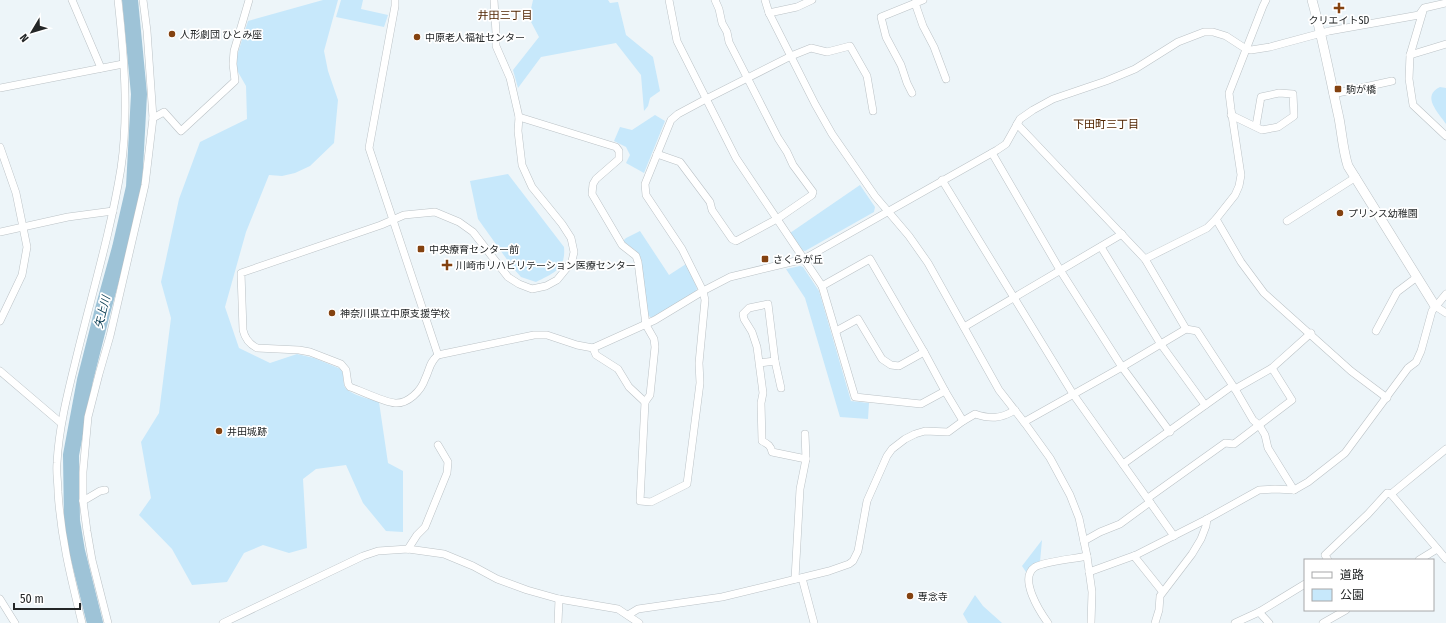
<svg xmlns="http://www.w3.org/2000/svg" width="1446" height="623" font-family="'Fira Sans Condensed','Noto Sans JP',sans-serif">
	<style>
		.green { fill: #c7e8fb }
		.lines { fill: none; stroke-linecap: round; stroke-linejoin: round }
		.river { stroke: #9ec3d7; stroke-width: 16 }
		.minor-casing { stroke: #bbc2c6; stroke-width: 8 }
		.tertiary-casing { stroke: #bbc2c6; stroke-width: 10 }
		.minor { stroke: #fff; stroke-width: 7 }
		.tertiary { stroke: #fff; stroke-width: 9 }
		.poi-dot { fill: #844210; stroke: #fff; stroke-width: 1.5 }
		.labels { text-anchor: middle; stroke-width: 3.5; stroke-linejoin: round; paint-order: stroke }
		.poi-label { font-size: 10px; fill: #232627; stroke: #fff; text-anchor: start }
		.neighbourhood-label { font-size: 11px; fill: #502401; stroke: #fff }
		.water-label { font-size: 11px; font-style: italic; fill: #04384e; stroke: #fff }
	</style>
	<rect width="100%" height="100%" fill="#edf5f9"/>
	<g class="green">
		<path d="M323,0H338L324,51L328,71L338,100L334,143L310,166L295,173L282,176L269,175L246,232L225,307L239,348L270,363L297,354L314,358L341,369C344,374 343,379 344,385C346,394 370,399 379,402L388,463L403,471V532L386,531L363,503L346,465L316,469L303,479L307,548L289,553L263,545L244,553L227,582L192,585L172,549L139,515L151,498L141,442L159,413L171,318L161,282L179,199L200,142L247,119L246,86L234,65L248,21Z"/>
		<polygon points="341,0 363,0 361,9 388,15 384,27 336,17"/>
		<polygon points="533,0 608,0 610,3 618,2 626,35 653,57 660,91 650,98 648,106 644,111 641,75 616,43 541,57 518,88 513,70 539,37 529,18"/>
		<path d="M1440,87L1446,88V124C1438,112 1421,96 1440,87Z"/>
		<polygon points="655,115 665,121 644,173 626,163 630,155 626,147 614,141 620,127 632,130"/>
		<path d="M508,174L564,247C566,269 554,273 536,282L521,277L513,268L478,219L470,181Z"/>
		<polygon points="860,185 875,207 874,212 805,251 801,250 790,233"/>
		<polygon points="640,231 669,275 686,264 697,288 696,293 652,318 647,315 645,305 641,258 635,250 623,241 626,238"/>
		<polygon points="800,266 803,267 819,291 851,401 869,403 868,419 840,417 805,298 786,269"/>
		<path d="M1042,540L1040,562C1034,564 1029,566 1026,572L1022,566Z"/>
		<polygon points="975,595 983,606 1002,623 968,623 963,614"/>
	</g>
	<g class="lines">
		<polyline class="river" points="95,623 77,551 72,521 71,455 85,380 102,313 120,248 134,187 139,94 130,0"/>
		<g class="minor-casing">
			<g id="minor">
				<polyline points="72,0 101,68"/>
				<polyline points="395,0 395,6 369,148 438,355"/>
				<path d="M494,0L496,33V46L510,78L519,117L518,131L522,165L532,187L562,224L571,238L574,252L572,261L566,269L557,280L546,286L532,289L519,284L508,277L473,232L459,222L435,212L404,215L381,225L241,273L243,330C245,339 249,344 257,348L299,350L310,352L341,364L346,370L348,384L350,387C362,391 383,402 395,403C408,404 421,391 425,379C430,369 429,363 438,355L534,335H547L577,345L593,348L655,320L703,291L730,277L804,259L997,150L1006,144L1020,119L1033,110L1053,99L1106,81L1135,69L1178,42L1204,32H1213L1226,36L1246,49L1251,50L1270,47L1329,31L1419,15L1424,8L1446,3"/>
				<polyline points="669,0 677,41 736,158 822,286 855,397 921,404 945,391"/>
				<polyline points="765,0 769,13 815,104 832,134 875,196 909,236 928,263 999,390 1024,422 1050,458 1070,495 1079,518 1087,556 1092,592 1091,623"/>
				<polyline points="915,3 923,26 934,47 946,79"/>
				<polyline points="1423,11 1410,55 1409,79 1413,105 1446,136"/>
				<polyline points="769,13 797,7 812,0"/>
				<polyline points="1410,55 1446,44"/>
				<polyline points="0,88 123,64"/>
				<polyline points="912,93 907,83 901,65 886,37 881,17 923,0"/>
				<polyline points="1333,94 1392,81"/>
				<polyline points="1231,115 1262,130 1278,127 1294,116 1293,94 1279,93 1261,97 1256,126"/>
				<polyline points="519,117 616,147 619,151 619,159 596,179 593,184 592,194 622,245 636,256 638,262 646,325 654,339 655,347 650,395 645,402 640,501 651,502 687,484 700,383 699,363 705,300 703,291 682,249 646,195 645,184 671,120 678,114 706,99 791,56 811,48 827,52 850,46 867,76 873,111"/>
				<polyline points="153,118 164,112 181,131 235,81 233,64 234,51 249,0"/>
				<polyline points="1017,124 1145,259 1186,329"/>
				<polyline points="0,147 16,193 27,247 22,275 0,321"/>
				<polyline points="992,153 1060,270 1122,367 1170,432"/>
				<polyline points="657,154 680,162 710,202 712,210 732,239 736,241 777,219 812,195 813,192 793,165 787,152 778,138 729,42 727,32 722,23 719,9 715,0"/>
				<polyline points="942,180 1073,394 1174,536"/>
				<polyline points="1216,219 1241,262 1264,293 1351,371 1387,398"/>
				<polyline points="1287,221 1356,177"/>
				<polyline points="0,232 68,217 113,211"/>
				<polyline points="1101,247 1160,343 1205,405"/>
				<polyline points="1145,259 1207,228 1216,219 1235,195 1239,186 1241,175 1231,109 1229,93 1263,6 1266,0"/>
				<polyline points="822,286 870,259 924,352 945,391 963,421"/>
				<polyline points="1435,306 1446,313"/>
				<polyline points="964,327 1122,234"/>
				<polyline points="836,331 858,319 882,359 891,365 899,366 924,352"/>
				<polyline points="1376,331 1397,292 1417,277"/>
				<polyline points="593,348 596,355 618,369 629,387 645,402"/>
				<polyline points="775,361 781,388"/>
				<path d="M759,363L775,361L768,304L749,308L743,314L744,319L752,332L757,347L763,393L761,403L762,441C768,444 771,446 772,452L806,459"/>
				<polyline points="1272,368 1311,333"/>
				<polyline points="0,371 61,423"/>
				<polyline points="1024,422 1122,367 1186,329 1197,331 1235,389 1253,420 1259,425 1265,435 1268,448 1294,490"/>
				<polyline points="1123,464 1232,386"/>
				<polyline points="1391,494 1446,559"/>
				<polyline points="1148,498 1225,443 1234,444 1292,400 1272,368 1235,389"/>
				<polyline points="83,501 100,491 105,490"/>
				<polyline points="1084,541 1100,532 1120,524 1150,502"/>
				<polyline points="408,549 417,535 425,527 447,473 448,462 438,445"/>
				<polyline points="1134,556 1162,591"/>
				<polyline points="1328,560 1325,555 1368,514 1387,493 1391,494 1446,449"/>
				<polyline points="1419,560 1437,549"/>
				<polyline points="1089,572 1136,555 1207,519 1259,490 1275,489 1294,490 1308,482 1345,453 1408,368 1416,362 1421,351 1432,311 1446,294"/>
				<polyline points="802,578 814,623"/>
				<polyline points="795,579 800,489 806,459 805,434"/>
				<polyline points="0,599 15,623"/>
				<polyline points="1259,612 1269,623"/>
				<path d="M628,615L638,609L722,597L829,571L849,564L853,561L858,551L867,501L887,456L892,449L905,439L915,434L925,431L948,432L963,421L975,414C990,419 1001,419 1015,410"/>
				<path d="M82,623C71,578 61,539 58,492C58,482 56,473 57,463C59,425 69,388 78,351C93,290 111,230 121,168C129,115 124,53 118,0"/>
				<polyline points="108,623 92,560 87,531 83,501 83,472 88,417 99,374 110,336 145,185 153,118 147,31 143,0"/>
				<polyline points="223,623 363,556 378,551 408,549 444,554 473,566 497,579 527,590 559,599 618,609 639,623"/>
				<polyline points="558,623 559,599"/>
				<path d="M1048,623C1040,612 1018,578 1035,567C1046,561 1074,559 1087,556"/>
				<polyline points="1155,623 1159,610 1160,596 1192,554 1201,539 1206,526 1207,519"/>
				<polyline points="1235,623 1259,612 1305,584"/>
				<polyline points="1323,623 1346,610"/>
			</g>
		</g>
		<g class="tertiary-casing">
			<path id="tertiary" d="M1312,0C1323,39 1330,78 1339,118C1342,134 1343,151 1348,166L1435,306"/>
		</g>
		<use href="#minor" class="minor"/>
		<use href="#tertiary" class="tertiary"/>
	</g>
	<g class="poi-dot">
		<path d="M1337 2h4v4h4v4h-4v4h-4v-4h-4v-4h4z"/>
		<circle cx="172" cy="34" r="4"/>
		<circle cx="417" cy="37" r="4"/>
		<rect x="1334" y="85" width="8" height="8" rx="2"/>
		<circle cx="1340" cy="213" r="4"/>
		<rect x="417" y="245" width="8" height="8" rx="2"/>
		<rect x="761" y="255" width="8" height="8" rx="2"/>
		<path d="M445 259h4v4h4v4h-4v4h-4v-4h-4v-4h4z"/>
		<circle cx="332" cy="313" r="4"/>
		<circle cx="219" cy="431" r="4"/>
		<circle cx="910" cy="596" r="4"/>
	</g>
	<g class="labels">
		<g class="poi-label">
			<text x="1339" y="24" text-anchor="middle">クリエイトSD</text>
			<text x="180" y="38">人形劇団 ひとみ座</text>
			<text x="425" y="41">中原老人福祉センター</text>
			<text x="1346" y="93">駒が橋</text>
			<text x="1348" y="217">プリンス幼稚園</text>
			<text x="429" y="253">中央療育センター前</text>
			<text x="773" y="263">さくらが丘</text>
			<text x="456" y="269">川崎市リハビリテーション医療センター</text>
			<text x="340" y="317">神奈川県立中原支援学校</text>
			<text x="227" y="435">井田城跡</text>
			<text x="918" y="600">専念寺</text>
		</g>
		<g class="neighbourhood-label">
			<text x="505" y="19">井田三丁目</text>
			<text x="1106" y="128">下田町三丁目</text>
		</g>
		<g class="water-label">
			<text transform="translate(102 312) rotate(-76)" y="4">矢上川</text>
		</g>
	</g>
	<rect x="1304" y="559" width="130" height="52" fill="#ffffff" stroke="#a7a8a9"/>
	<rect x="1312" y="572" width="20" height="6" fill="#ffffff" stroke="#a7a8a9"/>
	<text x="1340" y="579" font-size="12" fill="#232627">道路</text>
	<rect x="1312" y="589" width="20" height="12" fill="#c7e8fb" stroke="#a7a8a9"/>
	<text x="1340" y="599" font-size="12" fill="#232627">公園</text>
	<g transform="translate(32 32) rotate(232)" stroke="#ffffff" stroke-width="3" paint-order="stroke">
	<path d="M0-3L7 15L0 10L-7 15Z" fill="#232627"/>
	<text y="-6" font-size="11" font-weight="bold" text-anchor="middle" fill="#232627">N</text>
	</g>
	<path d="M14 603v6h66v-6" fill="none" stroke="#232627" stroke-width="2"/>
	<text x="20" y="603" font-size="12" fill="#232627" stroke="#ffffff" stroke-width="3" paint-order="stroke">50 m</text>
</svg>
